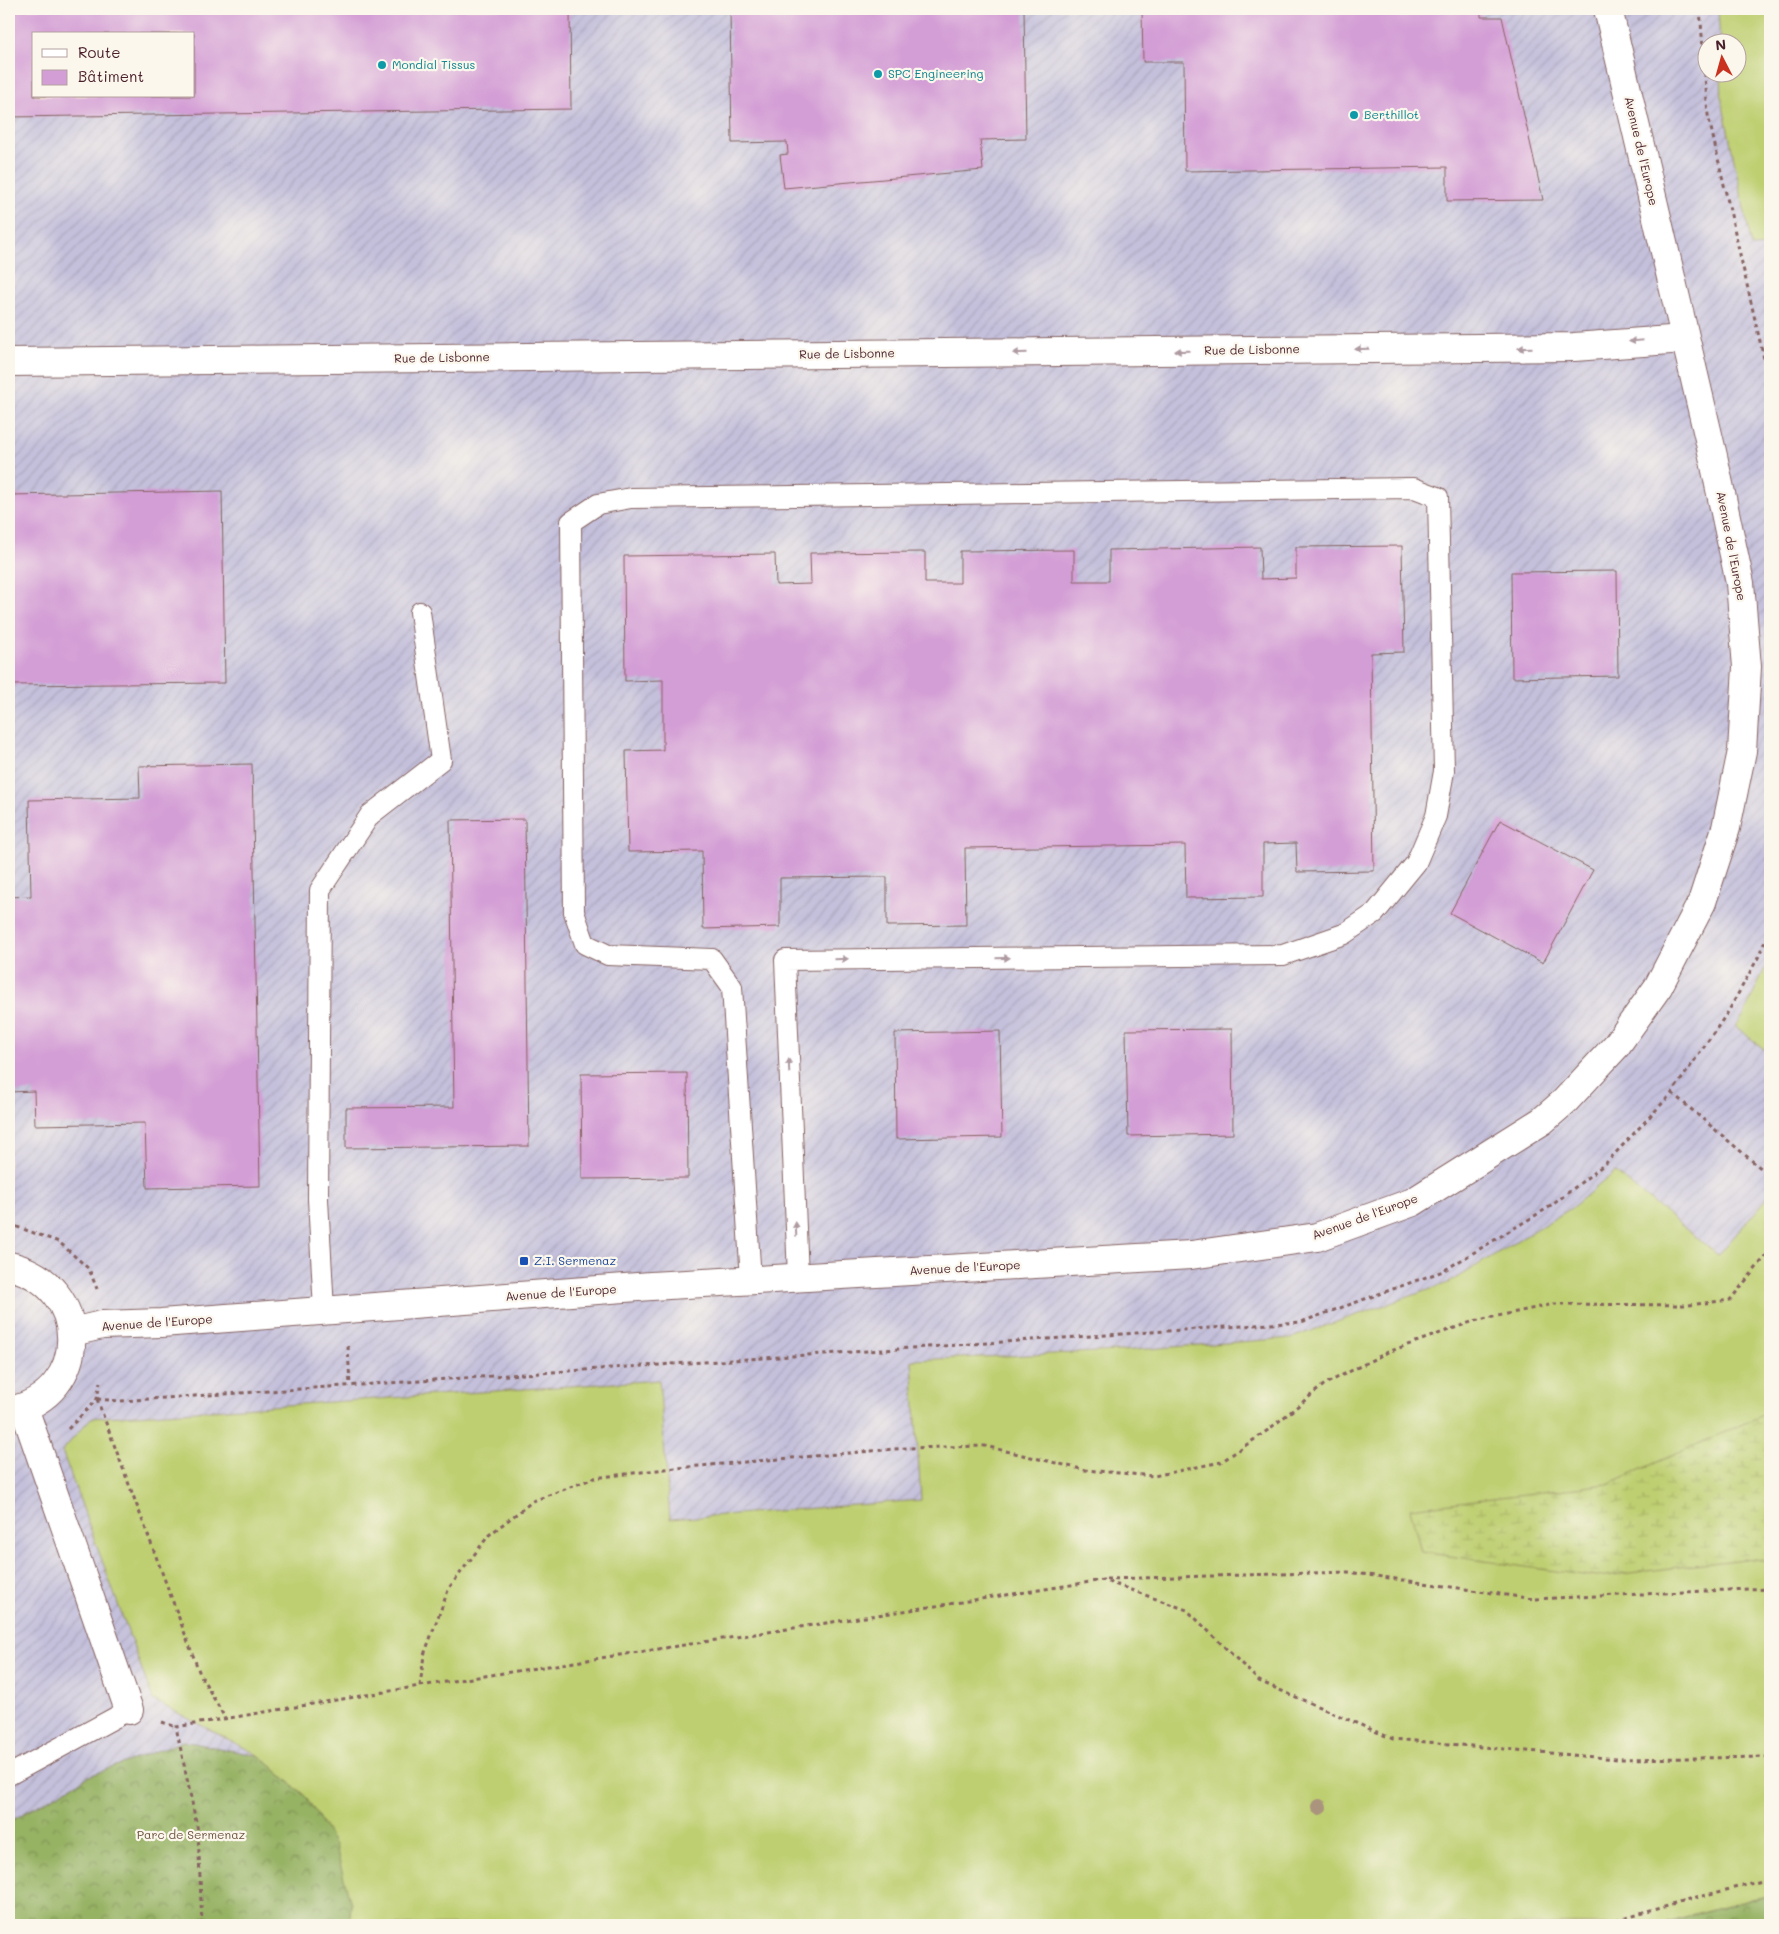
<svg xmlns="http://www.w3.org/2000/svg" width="1779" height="1934" font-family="Mali,sans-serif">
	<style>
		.industrial { fill: url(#industrial-furrows); fill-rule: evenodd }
		.grass { fill: #becf71; stroke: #84774e }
		.forest { fill: url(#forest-crowns); stroke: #706847 }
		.wetland { fill: url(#wetland-marsh); stroke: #84774e }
		.building { fill: #d39dd5; fill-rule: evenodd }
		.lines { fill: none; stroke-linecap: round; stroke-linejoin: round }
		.service-casing { stroke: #866362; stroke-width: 22 }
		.minor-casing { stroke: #866362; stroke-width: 30 }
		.path { stroke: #866362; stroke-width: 3; stroke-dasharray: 4 4; stroke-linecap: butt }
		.service { stroke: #fff; stroke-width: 20 }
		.minor { stroke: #fff; stroke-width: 28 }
		.tree { fill: #aa947d }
		.oneway { fill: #ae9aa0 }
		.culture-dot { fill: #0f9aa8; stroke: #fbf7ec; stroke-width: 2 }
		.transit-dot { fill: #1a4fb4; stroke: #fbf7ec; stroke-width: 2 }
		.labels { text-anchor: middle; stroke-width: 4.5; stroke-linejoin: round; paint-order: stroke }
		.culture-label { font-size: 12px; fill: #0d838f; stroke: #fbf7ec; text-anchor: start }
		.street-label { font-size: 12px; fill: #4a1f2b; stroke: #fbf7ec }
		.transit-label { font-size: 12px; fill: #164399; stroke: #fbf7ec; text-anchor: start }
		.park-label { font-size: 12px; fill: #6d5440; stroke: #fbf7ec }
	</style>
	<defs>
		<pattern id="industrial-furrows" width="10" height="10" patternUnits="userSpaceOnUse" patternTransform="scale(1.25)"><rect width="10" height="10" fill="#c4c0db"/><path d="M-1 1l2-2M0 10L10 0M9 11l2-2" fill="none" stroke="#aaa5bc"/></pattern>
		<pattern id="forest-crowns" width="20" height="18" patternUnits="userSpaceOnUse" patternTransform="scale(1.25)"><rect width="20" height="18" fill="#96b263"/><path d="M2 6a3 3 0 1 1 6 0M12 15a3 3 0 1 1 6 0" fill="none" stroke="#7c9052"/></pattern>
		<pattern id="wetland-marsh" width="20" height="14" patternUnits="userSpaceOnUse" patternTransform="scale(1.25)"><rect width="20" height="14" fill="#becf71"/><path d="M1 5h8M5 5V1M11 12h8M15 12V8" fill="none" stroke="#a5b162"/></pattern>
	</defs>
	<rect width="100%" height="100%" fill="#fbf7ec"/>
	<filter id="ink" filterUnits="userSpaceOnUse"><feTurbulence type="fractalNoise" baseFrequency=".02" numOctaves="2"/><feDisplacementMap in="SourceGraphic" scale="10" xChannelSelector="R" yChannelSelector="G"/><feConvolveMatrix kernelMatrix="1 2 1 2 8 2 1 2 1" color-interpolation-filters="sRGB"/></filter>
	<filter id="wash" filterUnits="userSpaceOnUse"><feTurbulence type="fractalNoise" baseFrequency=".0096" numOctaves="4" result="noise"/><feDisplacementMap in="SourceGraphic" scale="20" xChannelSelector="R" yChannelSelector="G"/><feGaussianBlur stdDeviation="1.12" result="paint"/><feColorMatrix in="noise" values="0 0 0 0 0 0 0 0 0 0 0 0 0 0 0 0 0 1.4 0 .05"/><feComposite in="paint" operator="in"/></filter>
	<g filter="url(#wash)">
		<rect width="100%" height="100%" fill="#f5e2c8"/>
		<path class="industrial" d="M9,9H1718L1720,42H1706V72L1721,73L1722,101L1752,247L1770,246V957L1744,1015L1735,1025L1770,1054V1195L1719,1255L1615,1172L1570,1209L1448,1283L1291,1338L1121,1351L912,1360L921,1500L669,1519L658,1380L91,1418L153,1699L260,1756L89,1776L9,1822ZM34,34H194V96H34Z"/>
		<g class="grass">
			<polygon points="1718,9 1770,9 1770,246 1752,247 1722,101 1721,73 1736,72 1736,42 1720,42"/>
			<polygon points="1770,957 1770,1054 1735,1026 1744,1015"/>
			<polygon points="1615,1172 1718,1255 1770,1195 1770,1894 1660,1925 349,1925 351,1904 307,1798 260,1756 153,1700 62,1451 91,1418 659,1380 670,1519 921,1500 912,1360 1121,1351 1291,1338 1448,1283 1570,1209"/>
		</g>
		<g class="forest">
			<polygon points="183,1741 260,1756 307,1798 335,1845 351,1904 349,1925 9,1925 9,1822 89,1776"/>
			<polygon points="1770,1894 1770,1925 1660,1925"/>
		</g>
		<polygon class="wetland" points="1770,1412 1770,1562 1744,1559 1597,1577 1421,1552 1410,1508 1608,1484"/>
		<g id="blocks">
			<g class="building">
				<path d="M9,9H570L571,109L9,117ZM34,34H194V96H34Z"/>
				<polygon points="730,9 1024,9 1026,139 980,140 983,170 784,188 780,155 788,154 787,142 732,143"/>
				<polygon points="1142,9 1481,9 1481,17 1502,17 1543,200 1447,201 1447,167 1185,171 1184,62 1143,62"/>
				<polygon points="222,491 225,683 9,685 9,495"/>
				<polygon points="1402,546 1404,652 1371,653 1374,871 1297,872 1296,843 1263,844 1263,897 1186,898 1185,845 965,848 966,925 887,926 887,877 780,878 780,927 703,929 702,851 628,852 626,751 663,750 663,680 625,681 624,556 775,554 776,585 811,584 810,553 925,552 925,583 960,583 960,551 1074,550 1074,581 1109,581 1109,550 1260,547 1261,579 1296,578 1296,547"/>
				<polygon points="1617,571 1618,676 1512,678 1511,572"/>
				<polygon points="252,764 260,1186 147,1188 145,1123 35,1125 34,1091 9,1092 9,897 31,896 29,800 140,798 139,766"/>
				<polygon points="525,819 529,1146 346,1148 346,1108 454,1107 450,820"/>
				<polygon points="1500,820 1593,870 1543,963 1450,913"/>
				<polygon points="1232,1029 1233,1134 1128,1136 1126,1030"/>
				<polygon points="1000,1031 1002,1137 896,1139 895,1033"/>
				<polygon points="687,1073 688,1178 582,1179 581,1074"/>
			</g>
		</g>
	</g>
	<g filter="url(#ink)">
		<use href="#blocks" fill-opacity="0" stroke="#866362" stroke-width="1"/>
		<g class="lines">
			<g class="service-casing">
				<g id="service">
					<polyline points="751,1280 732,987 712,959 608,955 585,944 574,912 571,522 598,504 631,498 1414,488 1438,497 1444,771 1436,816 1416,863 1375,913 1344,934 1283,955 785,960 798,1277"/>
					<polyline points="324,1311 318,1199 320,890 370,815 441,760 420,612"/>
					<polyline points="9,1775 129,1710"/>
				</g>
			</g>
			<g class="minor-casing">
				<g id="minor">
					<polyline points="9,362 1574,347 1684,339"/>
					<path d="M9,1266C92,1284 92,1395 9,1411"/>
					<polyline points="72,1332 102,1325 161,1323 651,1286 1191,1255 1317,1237 1413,1202 1542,1121 1565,1101 1616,1046 1658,987 1702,902 1726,828 1742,751 1747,667 1740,583 1713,456 1608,9"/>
					<polyline points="24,1408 129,1710"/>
				</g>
			</g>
			<g class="path">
				<polyline points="1700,9 1708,115 1770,385"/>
				<polyline points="1672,1093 1770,1176"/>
				<polyline points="9,1224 59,1242 89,1269 97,1289"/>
				<polyline points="348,1346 350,1386"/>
				<polyline points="97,1399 120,1401 1301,1322 1443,1271 1551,1206 1606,1163 1672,1093 1728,1012 1759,956 1770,928"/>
				<polyline points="97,1399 200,1674 225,1718"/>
				<polyline points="68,1429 97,1399 100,1382"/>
				<polyline points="1106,1579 1348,1572 1534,1599 1770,1588"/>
				<polyline points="420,1686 424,1655 449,1588 489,1535 533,1501 594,1478 665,1469 906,1448 985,1446 1085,1470 1154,1476 1221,1462 1268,1430 1325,1384 1388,1352 1474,1321 1554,1304 1689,1305 1730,1300 1770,1251"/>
				<polyline points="162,1722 176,1727"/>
				<polyline points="202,1925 198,1831 176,1727 420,1686 1103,1580 1187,1610 1259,1681 1393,1739 1617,1759 1770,1757"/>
				<polyline points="1602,1925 1706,1895 1770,1879"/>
			</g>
			<use href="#service" class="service"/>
			<use href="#minor" class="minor"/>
		</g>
		<circle class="tree" cx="1319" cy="1807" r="8"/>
		<defs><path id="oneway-solid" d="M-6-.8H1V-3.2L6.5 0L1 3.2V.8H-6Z" transform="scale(1.25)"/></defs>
		<g class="oneway">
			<use href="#oneway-solid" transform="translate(1636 341) rotate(175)"/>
			<use href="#oneway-solid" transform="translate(1525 348) rotate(179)"/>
			<use href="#oneway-solid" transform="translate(1362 349) rotate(179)"/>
			<use href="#oneway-solid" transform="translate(1182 351) rotate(179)"/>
			<use href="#oneway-solid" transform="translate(1020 353) rotate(179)"/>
			<use href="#oneway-solid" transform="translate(1003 958) rotate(-1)"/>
			<use href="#oneway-solid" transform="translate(841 959) rotate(-1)"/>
			<use href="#oneway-solid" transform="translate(789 1066) rotate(-92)"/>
			<use href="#oneway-solid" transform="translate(796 1229) rotate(-92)"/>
		</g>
	</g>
	<g class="culture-dot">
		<circle cx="382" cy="65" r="5"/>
		<circle cx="878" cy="74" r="5"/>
		<circle cx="1354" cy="115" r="5"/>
	</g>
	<rect class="transit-dot" x="519" y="1256" width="10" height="10" rx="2.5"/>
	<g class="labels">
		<g class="culture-label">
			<text x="392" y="69">Mondial Tissus</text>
			<text x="888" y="78">SPC Engineering</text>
			<text x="1364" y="119">Berthillot</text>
		</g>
		<g class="street-label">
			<text transform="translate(1641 151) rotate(77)" y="4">Avenue de l'Europe</text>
			<text transform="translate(1252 350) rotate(-1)" y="4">Rue de Lisbonne</text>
			<text transform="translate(847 354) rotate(-1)" y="4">Rue de Lisbonne</text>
			<text transform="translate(442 358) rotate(-1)" y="4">Rue de Lisbonne</text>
			<text transform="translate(1731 546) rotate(79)" y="4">Avenue de l'Europe</text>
			<text transform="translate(1365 1217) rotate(-20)" y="4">Avenue de l'Europe</text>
			<text transform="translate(965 1268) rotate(-3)" y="4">Avenue de l'Europe</text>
			<text transform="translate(561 1293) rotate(-4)" y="4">Avenue de l'Europe</text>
			<text transform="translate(157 1323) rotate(-4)" y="4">Avenue de l'Europe</text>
		</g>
		<g class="transit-label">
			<text x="534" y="1265">Z.I. Sermenaz</text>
		</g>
		<g class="park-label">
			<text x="191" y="1839">Parc de Sermenaz</text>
		</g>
	</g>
	<rect width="1779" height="1934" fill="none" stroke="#fbf7ec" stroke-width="30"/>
	<rect x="32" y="32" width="162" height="65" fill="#fbf7ec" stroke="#b4a19f"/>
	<rect x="42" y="49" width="25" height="8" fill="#ffffff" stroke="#b4a19f"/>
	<text x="78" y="58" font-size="15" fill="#4a1f2b">Route</text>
	<rect x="42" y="70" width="25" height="15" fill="#d39dd5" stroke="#b4a19f"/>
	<text x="78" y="82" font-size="15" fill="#4a1f2b">Bâtiment</text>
	<g transform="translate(1722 58) rotate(354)"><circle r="24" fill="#fbf7ec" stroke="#b4a19f"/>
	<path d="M0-4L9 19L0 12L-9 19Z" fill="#c8321e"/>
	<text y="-8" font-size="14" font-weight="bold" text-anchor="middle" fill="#4a1f2b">N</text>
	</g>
</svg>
